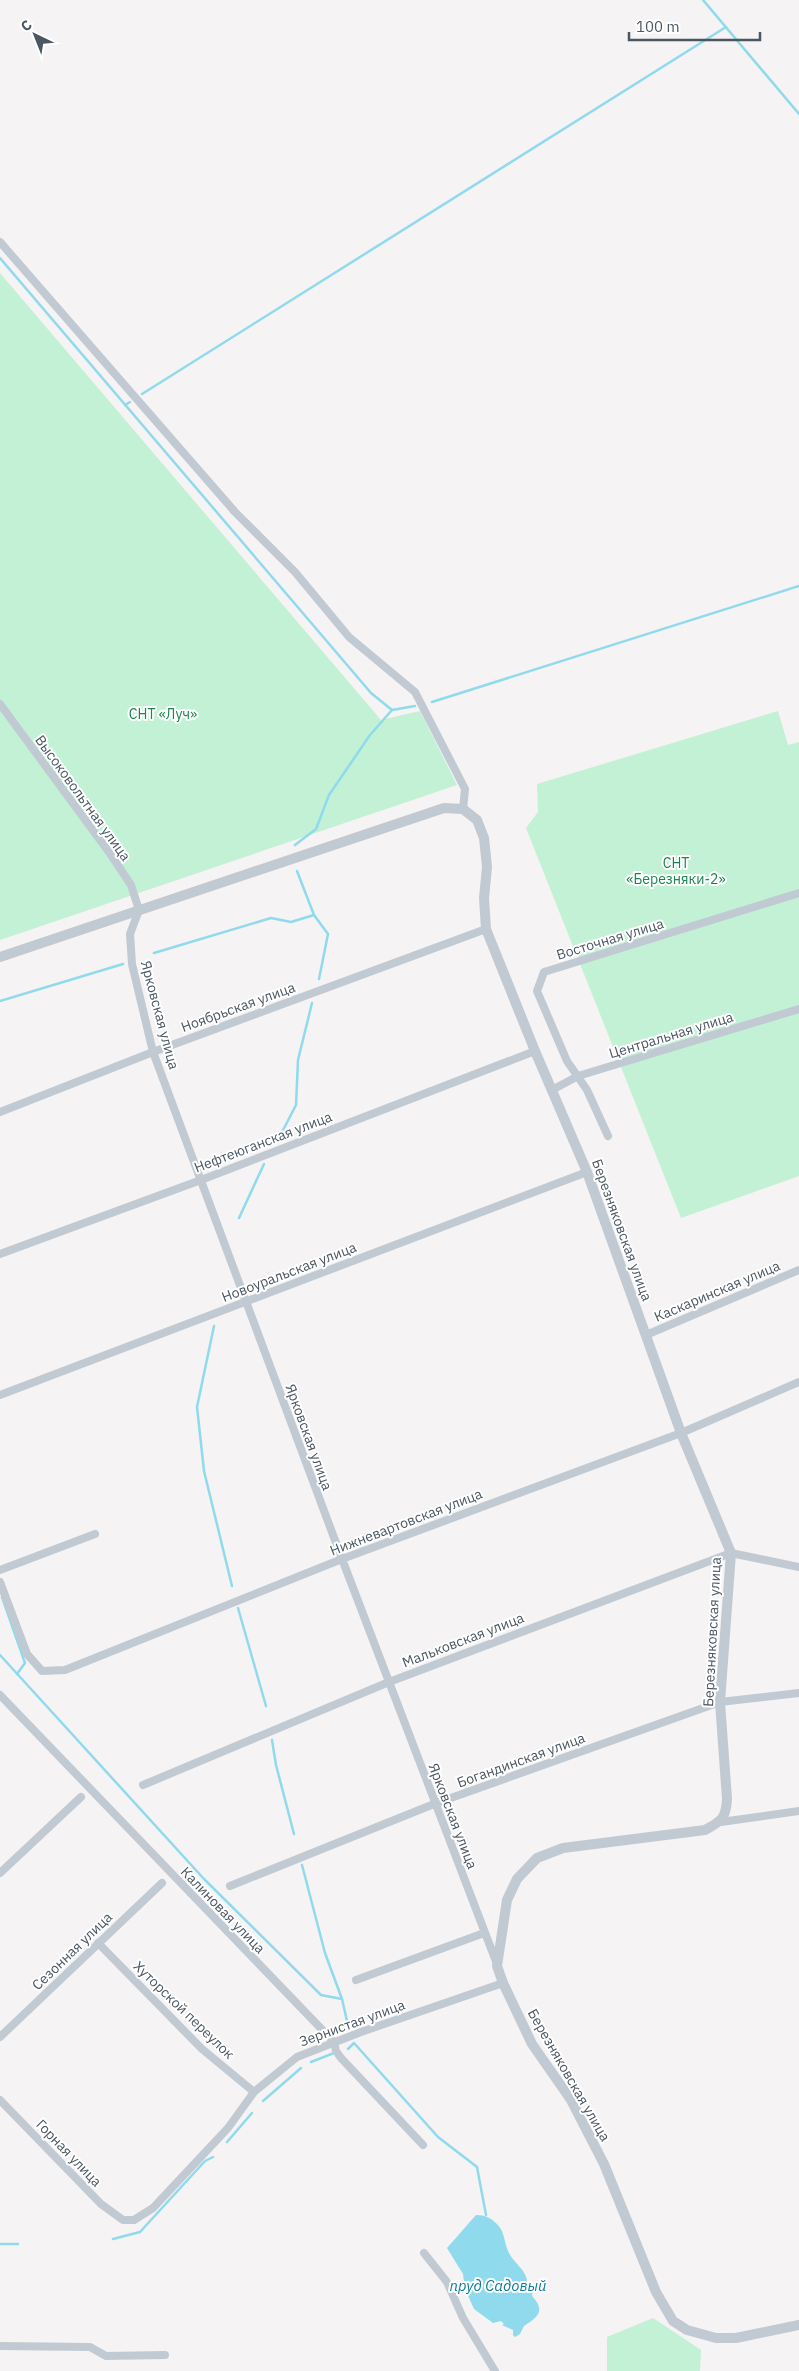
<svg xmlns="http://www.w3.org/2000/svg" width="799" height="2371" font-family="'IBM Plex Sans',sans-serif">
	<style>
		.green { fill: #c3f1d5 }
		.water { fill: #90daee }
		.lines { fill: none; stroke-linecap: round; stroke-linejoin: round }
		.stream { stroke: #90daee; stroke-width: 2.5 }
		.minor { stroke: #c1cad2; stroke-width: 8 }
		.tertiary { stroke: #c1cad2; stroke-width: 10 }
		.labels { text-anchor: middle; stroke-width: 4; stroke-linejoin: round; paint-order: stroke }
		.park-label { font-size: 14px; fill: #17864f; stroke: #fff }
		.street-label { font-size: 14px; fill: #4a5661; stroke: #fff }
		.water-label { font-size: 15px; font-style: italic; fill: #0c7c9b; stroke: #fff }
	</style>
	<rect width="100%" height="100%" fill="#f5f3f3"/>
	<g class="green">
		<polygon points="0,273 381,720 420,711 457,785 0,940"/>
		<polygon points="778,711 788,745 799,742 799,1176 681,1218 526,828 538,812 537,784"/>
		<polygon points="653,2318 701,2350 700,2371 607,2371 607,2337"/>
	</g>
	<path class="water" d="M476,2215C485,2215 491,2218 497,2224C505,2231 504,2244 509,2253C515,2265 529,2271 527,2286L533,2288L532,2296C547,2312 536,2318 524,2326L520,2334L515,2337L513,2335V2330L502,2325L504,2324L501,2321L493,2323L474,2309L465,2289L463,2274L447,2248Z"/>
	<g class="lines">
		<g class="stream">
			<polyline points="703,0 799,114"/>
			<polyline points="0,258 371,693 392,710 415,706"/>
			<polyline points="142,394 726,27"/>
			<polyline points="125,405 130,402"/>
			<polyline points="432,702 799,586"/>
			<polyline points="295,845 316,829 329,795 370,735 392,710"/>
			<polyline points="297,871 314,915 328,934 319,979"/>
			<polyline points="154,953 271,918 291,922 314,915"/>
			<polyline points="0,1001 123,964"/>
			<polyline points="278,1140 296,1105 298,1060 312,1003"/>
			<polyline points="239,1218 264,1164"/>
			<polyline points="214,1326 197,1407 204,1471 232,1586"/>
			<polyline points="2,1597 25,1663 17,1674"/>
			<polyline points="238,1608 266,1706"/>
			<polyline points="0,1655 204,1879 321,1995 342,1999 347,2021"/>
			<polyline points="272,1740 276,1765 294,1834"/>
			<polyline points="302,1865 325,1953 342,1999"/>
			<polyline points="348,2049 354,2043 438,2137 477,2167 486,2215"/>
			<polyline points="311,2062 334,2053"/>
			<polyline points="263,2101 301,2068"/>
			<polyline points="227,2142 252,2113"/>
			<polyline points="113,2239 140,2232 205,2161 213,2157"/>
			<polyline points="0,2244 18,2244"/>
		</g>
		<g class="minor">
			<polyline points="0,242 235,512 295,572 349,637 415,692 465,789 463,809"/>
			<polyline points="0,704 111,855 131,885 139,910 130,934 132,964 153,1052 342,1559 497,1964"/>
			<polyline points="552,1090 578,1076 799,1009"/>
			<polyline points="0,1112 153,1052 486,929"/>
			<polyline points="608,1136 587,1090 567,1061 537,991 544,972 799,893"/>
			<polyline points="0,1254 201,1180 535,1051"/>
			<polyline points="646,1335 799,1270"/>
			<polyline points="0,1395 587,1172"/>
			<polyline points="0,1570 95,1534"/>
			<polyline points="0,1582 27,1654 42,1671 65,1670 342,1559 681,1433 799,1382"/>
			<polyline points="0,1695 334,2042 336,2051 341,2058 423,2145"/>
			<polyline points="143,1785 389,1682 731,1553 799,1567"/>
			<polyline points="721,1822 799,1811"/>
			<polyline points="0,1873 81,1797"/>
			<polyline points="230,1886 434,1804 720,1702 799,1693"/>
			<polyline points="98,1943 202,2049 254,2092"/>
			<polyline points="356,1980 484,1933"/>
			<polyline points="0,2037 162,1883"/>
			<polyline points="0,2100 101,2204 123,2220 134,2220 153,2208 228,2128 254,2092 297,2057 361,2032 503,1983"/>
			<polyline points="424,2253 447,2282 463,2318 495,2371"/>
			<polyline points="0,2346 90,2347 106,2356 165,2355"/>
		</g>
		<path class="tertiary" d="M0,957L444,808L463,809L477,820L484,838L487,867L484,898L486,929L535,1051L587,1172L681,1433L731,1553L720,1702L727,1799C726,1818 722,1821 705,1830L563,1848L537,1858L517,1879L507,1900L497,1966L503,1983L532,2044L571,2100L604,2164L656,2292L673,2321L687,2330L716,2338H736L799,2325"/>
	</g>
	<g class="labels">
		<g class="park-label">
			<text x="163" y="719">СНТ «Луч»</text>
			<text x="676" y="868">СНТ<tspan x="676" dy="16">«Березняки-2»</tspan></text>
		</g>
		<g class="street-label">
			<text transform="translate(83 798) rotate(54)" y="5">Высоковольтная улица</text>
			<text transform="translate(610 939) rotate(-17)" y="5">Восточная улица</text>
			<text transform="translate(238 1007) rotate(-20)" y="5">Ноябрьская улица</text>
			<text transform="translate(160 1015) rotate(75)" y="5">Ярковская улица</text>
			<text transform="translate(671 1035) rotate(-17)" y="5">Центральная улица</text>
			<text transform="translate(263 1142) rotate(-21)" y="5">Нефтеюганская улица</text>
			<text transform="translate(622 1230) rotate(70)" y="5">Березняковская улица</text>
			<text transform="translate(289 1272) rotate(-21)" y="5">Новоуральская улица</text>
			<text transform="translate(717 1291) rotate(-23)" y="5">Каскаринская улица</text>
			<text transform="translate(309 1437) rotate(70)" y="5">Ярковская улица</text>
			<text transform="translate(406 1522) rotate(-21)" y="5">Нижневартовская улица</text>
			<text transform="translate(712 1632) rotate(-87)" y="5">Березняковская улица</text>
			<text transform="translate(463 1640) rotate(-21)" y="5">Мальковская улица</text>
			<text transform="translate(521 1760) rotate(-20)" y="5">Богандинская улица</text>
			<text transform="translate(453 1816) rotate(69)" y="5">Ярковская улица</text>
			<text transform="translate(223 1910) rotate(46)" y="5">Калиновая улица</text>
			<text transform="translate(72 1951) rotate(-44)" y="5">Сезонная улица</text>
			<text transform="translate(184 2010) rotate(44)" y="5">Хуторской переулок</text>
			<text transform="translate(352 2023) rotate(-20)" y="5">Зернистая улица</text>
			<text transform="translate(569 2075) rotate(60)" y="5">Березняковская улица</text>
			<text transform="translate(69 2153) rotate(46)" y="5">Горная улица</text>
		</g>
		<g class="water-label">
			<text x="498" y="2291">пруд Садовый</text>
		</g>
	</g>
	<g transform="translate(35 35) rotate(317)" stroke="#ffffff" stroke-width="4" paint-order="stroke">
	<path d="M0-4L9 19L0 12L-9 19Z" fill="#4a5661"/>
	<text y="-8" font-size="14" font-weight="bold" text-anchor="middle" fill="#4a5661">С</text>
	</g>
	<path d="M629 32v8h131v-8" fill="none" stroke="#4a5661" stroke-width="2.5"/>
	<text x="636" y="32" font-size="15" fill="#4a5661" stroke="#ffffff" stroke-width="4" paint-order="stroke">100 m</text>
</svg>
